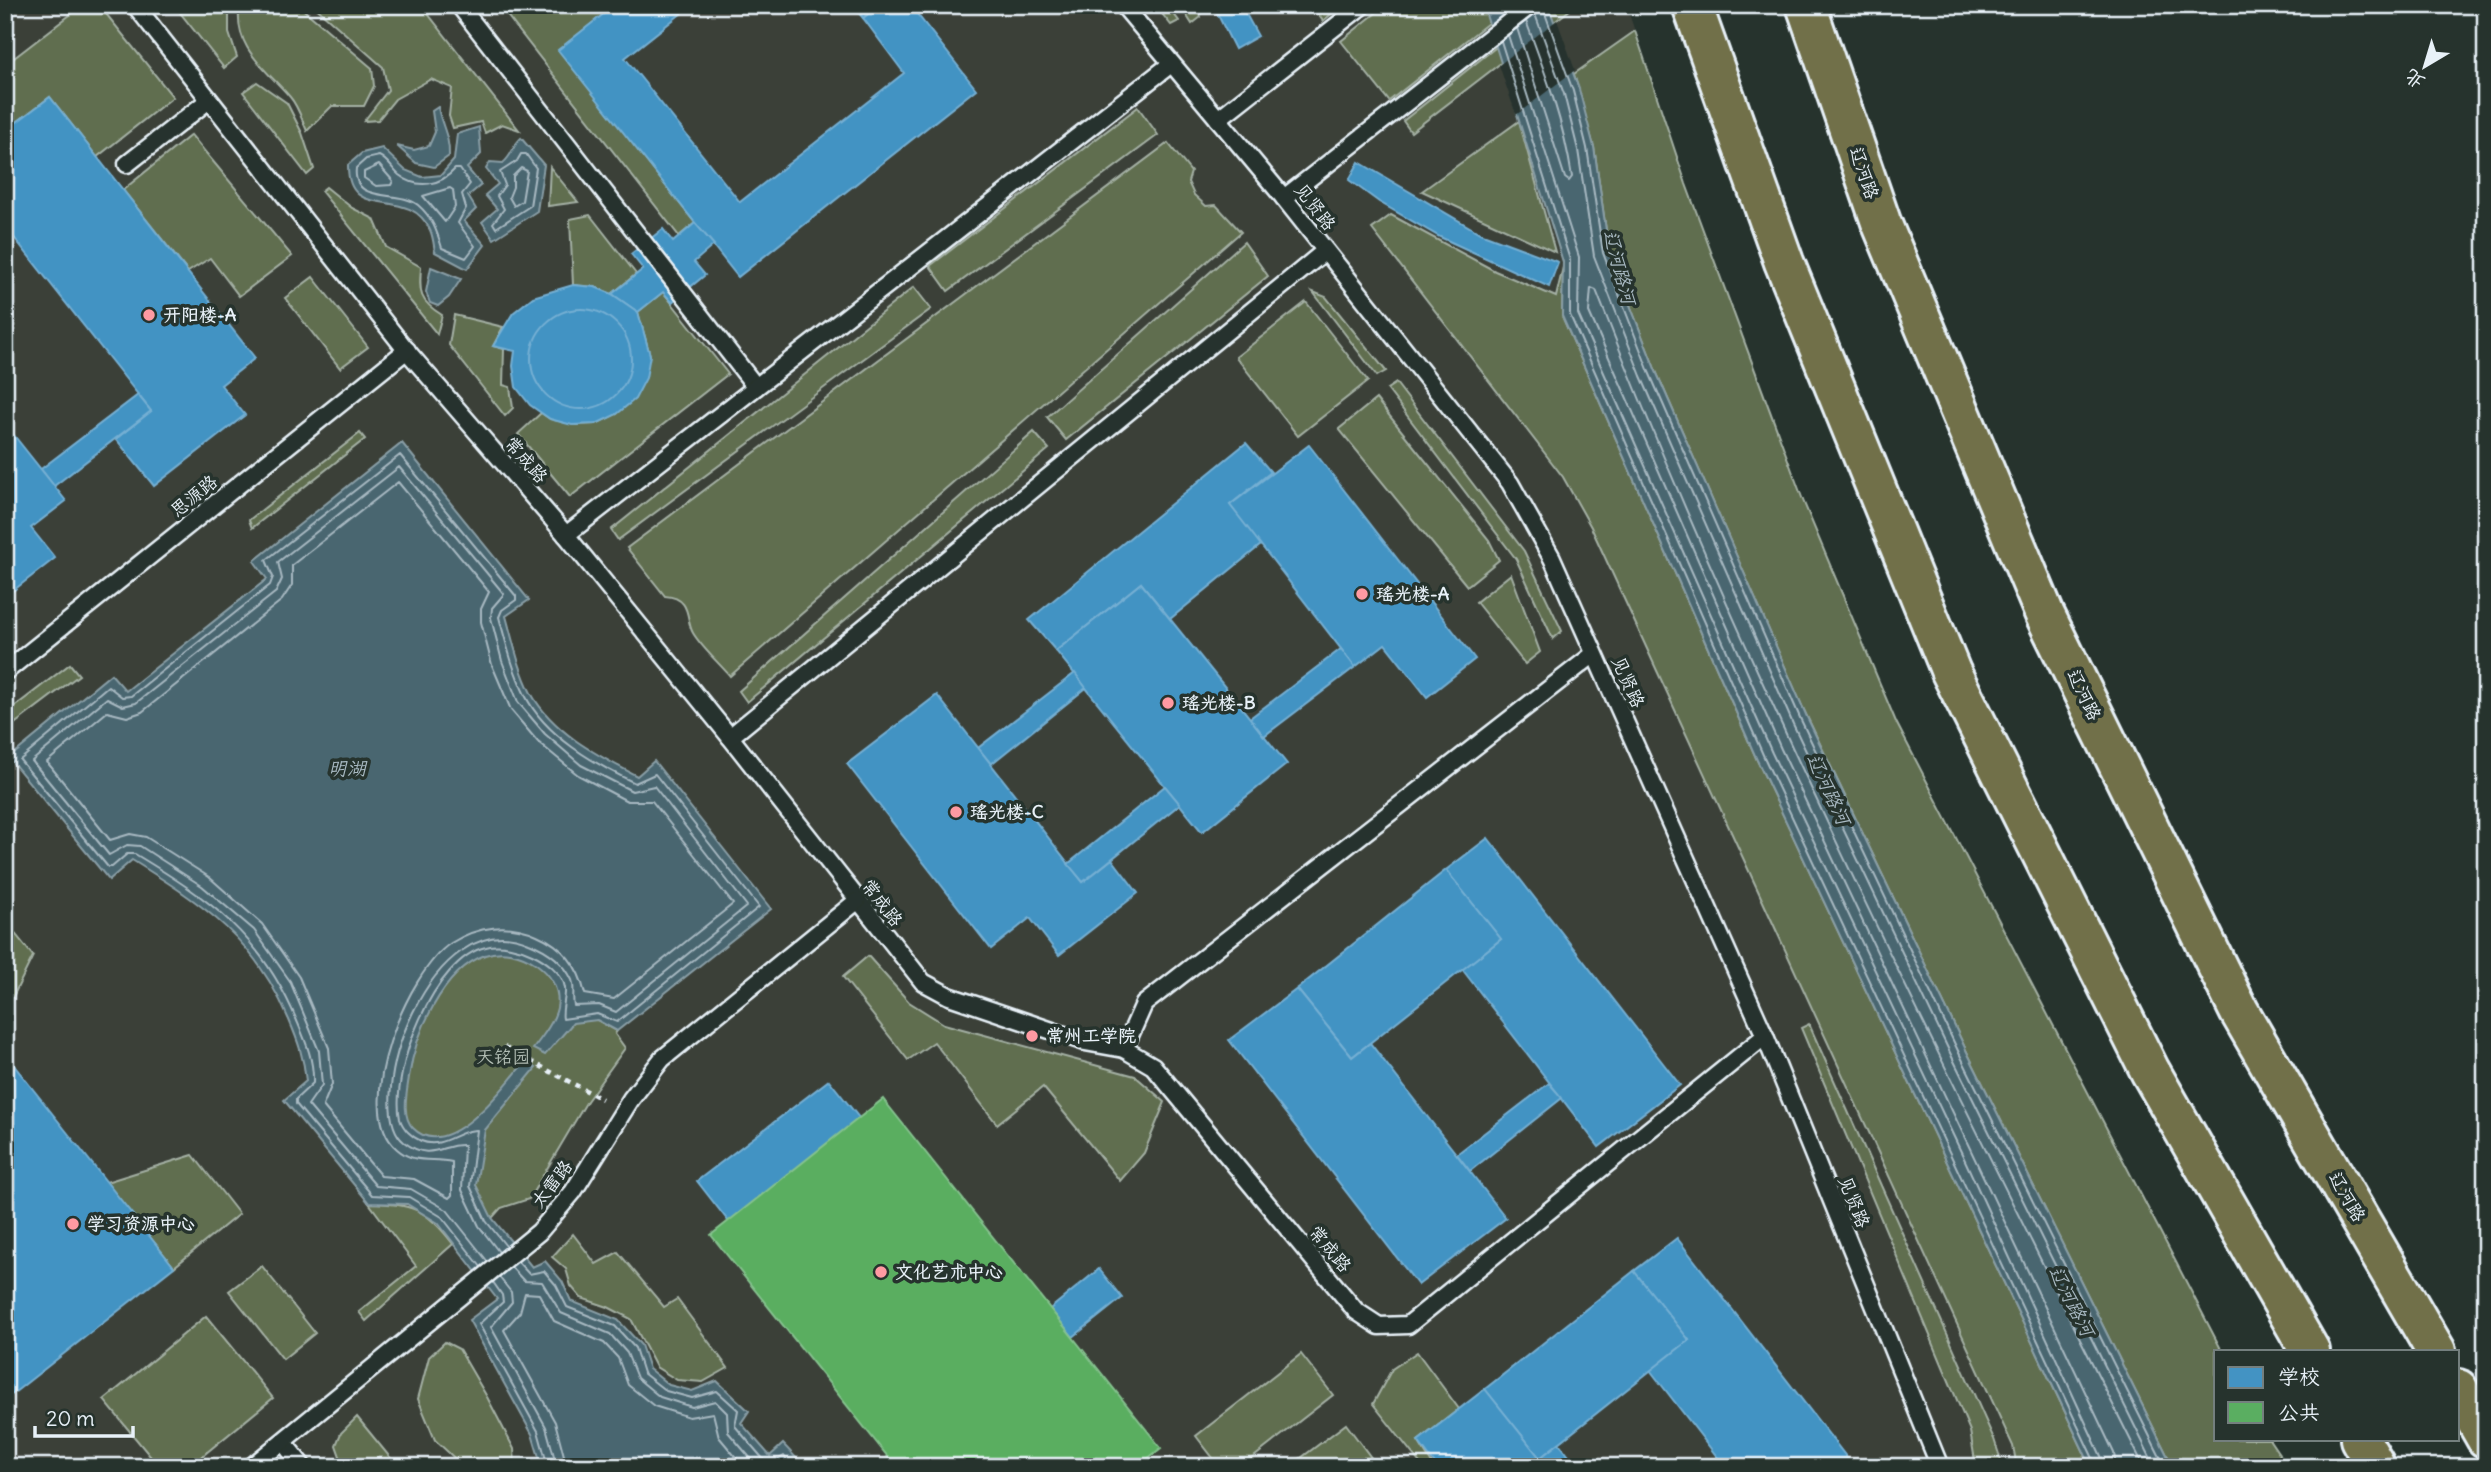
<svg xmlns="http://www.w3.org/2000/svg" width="2491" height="1472" font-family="Delius,'LXGW WenKai TC',sans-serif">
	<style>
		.built { fill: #3b4039 }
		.green { fill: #606e4f; stroke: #a4b0a4; stroke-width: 2 }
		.water { fill: #496670; stroke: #899ea6; stroke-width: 2 }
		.pier { fill: #26332d }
		.schools { fill: #4393c3; stroke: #74afd3; stroke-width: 2 }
		.public { fill: #5aae61; stroke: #85c28e; stroke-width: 2 }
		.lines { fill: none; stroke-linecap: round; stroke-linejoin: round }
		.shore { stroke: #a8b9c2; stroke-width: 2 }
		.lane-casing { stroke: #e8f1f8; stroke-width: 21 }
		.primary-casing { stroke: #e8f1f8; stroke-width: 44 }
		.path { stroke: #e8f1f8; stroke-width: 4.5; stroke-dasharray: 5 5; stroke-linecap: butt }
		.lane { stroke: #26332d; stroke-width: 16 }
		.primary { stroke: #71704a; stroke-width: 38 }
		.poi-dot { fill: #ff9aa2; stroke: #26332d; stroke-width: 2.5 }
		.labels { text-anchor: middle; stroke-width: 7; stroke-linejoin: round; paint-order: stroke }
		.street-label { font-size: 18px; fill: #e8f1f8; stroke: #26332d }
		.poi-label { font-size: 18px; font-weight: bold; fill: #e8f1f8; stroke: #26332d; text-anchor: start }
		.park-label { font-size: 18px; fill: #b2bdb4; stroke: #26332d }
		.water-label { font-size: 19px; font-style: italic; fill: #a8b9c2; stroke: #26332d }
	</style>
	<rect width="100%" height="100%" fill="#26332d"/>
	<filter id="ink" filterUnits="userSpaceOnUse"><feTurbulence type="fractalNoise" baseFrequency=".0143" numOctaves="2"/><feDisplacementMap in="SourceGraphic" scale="14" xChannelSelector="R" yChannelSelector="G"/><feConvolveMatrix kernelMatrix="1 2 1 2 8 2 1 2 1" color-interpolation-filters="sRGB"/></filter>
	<g filter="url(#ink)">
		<polygon class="built" points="5,5 1626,5 1723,291 1804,503 1896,722 2222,1351 2216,1351 2216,1439 2269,1439 2288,1467 5,1467"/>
		<g class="green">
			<polygon points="83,5 99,5 173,97 97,157 50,97 5,131 5,65"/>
			<polygon points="174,5 229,5 229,33 237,57 224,68"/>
			<path d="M240,5H298L372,68L374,86L364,106H332L307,131C302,120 298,106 290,97C266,69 232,47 240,5Z"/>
			<polygon points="313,5 421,5 519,130 502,124 485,133 481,122 453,128 449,116 452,88 431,79 395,99 378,120 364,121 388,90 383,67"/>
			<polygon points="499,5 615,5 559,50 695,223 679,236"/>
			<polygon points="1155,5 1167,5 1179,21 1171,25"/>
			<polygon points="1180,5 1197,5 1201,17 1192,24"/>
			<polygon points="1319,5 1342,5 1323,21 1314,9"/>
			<polygon points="1386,5 1511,5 1389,101 1341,41"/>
			<polygon points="1549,5 1575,6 1411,132 1403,121"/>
			<polygon points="1635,31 1686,184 1804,503 1896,722 2222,1351 2216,1351 2216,1439 2269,1439 2288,1467 2173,1467 1967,1052 1802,706 1655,369 1609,251 1594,147 1574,74"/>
			<polygon points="257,82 287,103 302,133 314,169 307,175 243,92"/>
			<polygon points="1138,107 1158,135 948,291 930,266"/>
			<polygon points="1519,121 1555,252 1422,191"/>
			<polygon points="191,135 292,256 239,296 210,258 188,272 123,190"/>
			<path d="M1168,143L1191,172L1188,182L1194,195L1206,206L1216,205L1241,232L730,676C718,662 702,648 693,633C685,620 693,598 665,596L627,548Z"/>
			<polygon points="550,167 578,202 548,206"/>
			<path d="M326,187L352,208L374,219L386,247L421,267C419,293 419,301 442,315L437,334L321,191Z"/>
			<polygon points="590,215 636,274 612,294 595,287 573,285 570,219"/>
			<polygon points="1391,215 1495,271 1556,297 1563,267 1562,316 1757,760 2091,1467 2017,1467 2013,1446 1591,527 1563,477 1372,229"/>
			<polygon points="1244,242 1268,276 1066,440 1047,417"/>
			<polygon points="313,277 368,347 340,368 285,298"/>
			<polygon points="914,287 931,309 618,540 611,530"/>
			<polygon points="663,292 728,374 570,497 518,434 541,413 550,419 576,425 596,424 617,414 634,399 650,355 638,312"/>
			<polygon points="1313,292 1326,297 1386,371 1377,376"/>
			<polygon points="1306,302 1368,381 1298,436 1236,357"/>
			<polygon points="454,315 503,327 493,346 504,349 503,385 510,387 513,408 505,416 449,345"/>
			<polygon points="1396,383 1524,551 1562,631 1553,639 1516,559 1387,389"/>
			<polygon points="1376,399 1489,540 1499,560 1467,586 1339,429"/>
			<polygon points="1034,432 1049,449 747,702 739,691"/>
			<polygon points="360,433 365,439 252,528 249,520"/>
			<polygon points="1511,574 1540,652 1525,664 1476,602"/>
			<polygon points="70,664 79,675 13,725 5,714"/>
			<polygon points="5,921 33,956 5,1013"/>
			<polygon points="486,936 542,958 597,1020 617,1031 615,1034 625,1048 587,1101 529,1199 501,1208 492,1218 385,1130 439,969"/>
			<polygon points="868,956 909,1002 944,1024 1135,1076 1165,1102 1144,1153 1120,1181 1043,1087 997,1124 934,1042 908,1060 843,977"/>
			<polygon points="1809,1024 1994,1439 2003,1467 1976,1467 1970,1431 1801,1028"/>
			<polygon points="193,1155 239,1214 174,1267 106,1182"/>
			<path d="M369,1203C412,1204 426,1208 453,1244L366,1321L359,1312L416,1266Z"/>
			<polygon points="573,1234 596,1264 618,1252 664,1307 677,1299 728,1368 703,1382 677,1380 656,1367 631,1319 608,1307 581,1298 571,1286 566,1269 552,1257"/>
			<polygon points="262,1266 315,1333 283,1359 229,1291"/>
			<polygon points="206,1316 273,1398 189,1467 159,1467 104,1400"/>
			<polygon points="445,1342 459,1349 487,1397 514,1449 515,1467 464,1467 435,1440 418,1399 429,1357"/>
			<polygon points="1417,1352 1459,1409 1418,1441 1434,1467 1423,1467 1373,1404 1392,1369"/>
			<polygon points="1301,1354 1333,1395 1241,1467 1220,1467 1196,1436"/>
			<polygon points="357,1417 397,1466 434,1463 437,1467 350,1467 342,1462 336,1445 341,1433"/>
			<polygon points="1346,1424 1375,1463 1371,1467 1289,1467"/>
		</g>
		<g class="water">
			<polygon points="1483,5 1548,5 1579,89 1594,147 1609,251 1655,369 1807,717 1967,1052 2173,1467 2091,1467 1757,760 1562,316 1563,262"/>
			<path d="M438,107C441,125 450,137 449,156L434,167L416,163L397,146L414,150L429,146L435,132L432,111Z"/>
			<path d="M479,127L481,154L467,168L481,185L468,196L476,209L464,221L485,245L467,269L435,252C434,246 433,236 430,230C408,183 347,224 348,165L362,153L382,148L405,170L422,177L441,175L454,160L457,134Z"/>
			<path d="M521,138L544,165L537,211L494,239L482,222L497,209L485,195L498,184L486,169L490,162L503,163C513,155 512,146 521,138Z"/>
			<polygon points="431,267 461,279 449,297 438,306 430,303 426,292"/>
			<path d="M402,443L529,600L506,616C513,641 519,670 531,693C553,733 599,756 637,776L654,761L771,909L617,1031L597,1020L573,1023L545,1055L533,1049C542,1037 554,1022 557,1008C564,972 517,943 485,955C442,971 415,1035 409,1077C407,1092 401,1116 413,1128C448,1164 507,1084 525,1061L536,1068L485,1130L476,1185L492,1218L532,1267L545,1261L562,1281L571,1301L618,1320L641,1345L649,1369L669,1385L692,1391L717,1381L749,1411L741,1423L770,1456L783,1444L800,1462L796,1467H542L532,1434L469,1320L497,1299L438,1223L407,1204L369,1203L284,1100L306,1081C304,1058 298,1041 289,1020C255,938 204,905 132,860L109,880L9,758L111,674L126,691L267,579L254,561Z"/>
		</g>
		<polygon class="pier" points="1557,20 1575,70 1516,115 1499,65"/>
		<g class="schools">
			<polygon points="615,5 692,5 625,58 740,202 904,73 863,18 879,5 910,5 976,89 738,277 558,50"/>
			<polygon points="852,5 879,5 863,18"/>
			<polygon points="1213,5 1241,5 1258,36 1235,49"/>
			<polygon points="50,97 255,358 221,385 245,415 154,486 116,439 151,411 5,226 5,131"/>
			<polygon points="1359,162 1480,233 1558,262 1549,287 1440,237 1379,202 1349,180"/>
			<polygon points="695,223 714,245 694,262 705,275 672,302 663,292 638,312 612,294 643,269 631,254 663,229 673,242"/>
			<polygon points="573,285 595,287 612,294 638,312 650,355 646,378 635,399 617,414 596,424 572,425 550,419 530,405 516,387 513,366 515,351 493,346 513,313 533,297"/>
			<circle cx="581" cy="359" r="50"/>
			<polygon points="138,395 151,411 54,486 41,469"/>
			<polygon points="5,424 66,501 31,528 55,558 5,597"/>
			<polygon points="1246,443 1271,472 1230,505 1262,544 1170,619 1141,583 1056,651 1029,620"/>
			<polygon points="1309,445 1475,659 1427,697 1385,644 1355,667 1230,505"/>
			<polygon points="1141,583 1287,764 1202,832 1056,651"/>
			<polygon points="1341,649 1355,667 1264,736 1250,718"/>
			<polygon points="1075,673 1086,688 991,764 978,748"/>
			<polygon points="937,695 1083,882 1112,859 1138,893 1059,955 1030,918 991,949 847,764"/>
			<polygon points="1165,786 1180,804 1083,882 1068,864"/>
			<polygon points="1488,838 1680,1085 1599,1147 1462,969 1501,939 1446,870"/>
			<polygon points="1446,870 1501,939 1352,1057 1297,989"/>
			<polygon points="1297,989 1352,1057 1370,1043 1506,1218 1418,1285 1229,1040"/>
			<polygon points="5,1054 174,1267 5,1400"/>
			<polygon points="829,1080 860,1119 729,1222 697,1181"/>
			<polygon points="1549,1083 1562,1098 1470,1171 1457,1154"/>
			<polygon points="1677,1238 1854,1467 1725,1467 1650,1370 1689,1340 1634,1271"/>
			<polygon points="1099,1269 1122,1298 1073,1337 1050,1309"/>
			<polygon points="1634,1271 1689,1340 1540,1458 1485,1389"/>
			<polygon points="1485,1389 1540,1458 1559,1443 1577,1467 1437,1467 1418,1441"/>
			<polygon points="1149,1458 1156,1467 1137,1467"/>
		</g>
		<polygon class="public" points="883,1099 1161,1448 1137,1467 896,1467 711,1235"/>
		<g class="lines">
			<g class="shore">
				<polyline points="1542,5 1573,91 1587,148 1603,253 1649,372 1801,720 1960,1055 2165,1467"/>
				<polyline points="1535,14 1564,94 1578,150 1594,256 1641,376 1793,724 1953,1059 2155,1467"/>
				<path d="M1517,28L1565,178L1569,181L1572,177C1564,123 1545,72 1526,21"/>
				<polyline points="1508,35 1579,257 1578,314 1772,753 1963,1156 2106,1467"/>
				<polyline points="1501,41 1570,260 1570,315 1764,757 2097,1467"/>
				<polygon points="521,154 526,154 536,168 530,206 496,228 493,223 504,209 497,196 505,185 500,172 517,161"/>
				<path d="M379,156C388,160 392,169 399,175C418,190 441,185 455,169H460L470,184L462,194L466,208L458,223L475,246L466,258L442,248C437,231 432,217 418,205C398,189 352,205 356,168L366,159Z"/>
				<polygon points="379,165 393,181 391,185 376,186 364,178 364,172"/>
				<polygon points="521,168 527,171 522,201 514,206 509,197 513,187 513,176"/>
				<polygon points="450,188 453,190 455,207 445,222 423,196"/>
				<path d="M398,482L489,592L481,609V622L492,665L511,710L538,742L578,775L627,801H652L733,904L614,999L585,994C579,967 565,947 537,935C508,922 478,926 451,943C408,971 350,1109 397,1149C415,1165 432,1157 452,1162V1195L449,1198L414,1179L381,1176L323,1106L332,1084L329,1048L299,977L262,924L209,877L146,837L130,834L110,840L47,762L107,712L127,717L142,712L282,600L292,585V565Z"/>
				<path d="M488,1262L447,1210L411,1189L376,1186L308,1105L322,1085L319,1051L290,981L254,930L202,886L140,846L127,845L109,855L32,761L107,698L123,706L136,703L276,592L282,579L278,562L399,467L504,594L492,608L491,618L502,661L518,702L545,734L581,765L632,791L654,786L747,906L616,1012L599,1005L574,1006C572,998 575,988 572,980C563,961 547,950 529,943C431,900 359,1105 404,1142C431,1163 443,1143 464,1145L462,1190L479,1226L499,1252"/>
				<polyline points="518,1262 529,1274 544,1271 556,1285 567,1307 615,1326 635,1348 643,1373 666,1391 692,1398 717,1391 738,1410 735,1426 764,1460 772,1463 784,1456 791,1467"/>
				<path d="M481,1267L442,1217L409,1197L372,1195L296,1104V1099L313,1083C314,1060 306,1042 297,1021C262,936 211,900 135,854H127L112,867H108L20,760L108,686L122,697L131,696L270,585L273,577L266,560L400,455L516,596V600L502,610L499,617C506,643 513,671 525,695C545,736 595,764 635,783L655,774L759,907L617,1022L597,1014L563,1019C561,1010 566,998 565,988C563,973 545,960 532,954C519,948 500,943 486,947C434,958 390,1071 400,1119C403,1129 412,1137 421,1141C442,1150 459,1129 477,1130L470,1186L486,1221L506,1246"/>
				<polyline points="511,1267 524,1281 542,1282 561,1313 610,1334 627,1353 637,1378 660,1397 692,1407 715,1401 727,1413 728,1432 758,1467"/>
				<polyline points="499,1277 511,1292 512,1302 491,1327 546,1427 557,1467"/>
				<polyline points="493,1282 502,1295 503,1302 479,1324 538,1431 548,1467"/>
				<polyline points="567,1467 555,1422 504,1330 520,1312 525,1293 539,1294 554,1321 604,1343 618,1358 628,1385 654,1406 689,1417 713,1413 719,1437 744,1467"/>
				<path d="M2116,1467L2114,1453L1781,749L1589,312L1591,288L1596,290C1753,693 1951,1079 2144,1467"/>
			</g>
			<g class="lane-casing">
				<g id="lane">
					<polyline points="135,5 407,351 566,535 730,737 923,982 949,996 1085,1042 1124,1049 1153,1066 1356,1311 1379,1326 1408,1325 1765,1036"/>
					<polyline points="459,5 756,387"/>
					<polyline points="1123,5 1284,198 1510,483 1552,558 1765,1036 1940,1467"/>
					<polyline points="5,6 6,5"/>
					<polyline points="1218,119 1363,5"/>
					<polyline points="127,164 209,100"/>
					<polyline points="1284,198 1531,5"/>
					<polyline points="566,535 1171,64"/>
					<polyline points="5,672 407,350"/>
					<polyline points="730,737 1325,251"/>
					<polyline points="1124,1049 1144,1004 1594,654"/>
					<polyline points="283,1442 303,1467"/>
					<polyline points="251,1467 539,1232 573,1192 631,1099 662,1059 857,901"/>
				</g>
			</g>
			<g class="primary-casing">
				<g id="primary">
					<polyline points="1692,5 1784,262 1951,672 2150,1071 2310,1351"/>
					<polyline points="1806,5 1881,222 2045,615 2239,1011 2436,1351"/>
					<polyline points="2458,1389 2486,1438"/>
					<polyline points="2360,1439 2376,1467"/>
				</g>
			</g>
			<polyline class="path" points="504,1047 602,1099"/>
			<use href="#lane" class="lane"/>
			<use href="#primary" class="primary"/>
		</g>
	</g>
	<g class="poi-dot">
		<circle cx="149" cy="315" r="7"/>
		<circle cx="1362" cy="594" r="7"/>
		<circle cx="1168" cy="703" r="7"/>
		<circle cx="956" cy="812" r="7"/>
		<circle cx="1032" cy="1036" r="7"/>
		<circle cx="73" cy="1224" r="7"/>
		<circle cx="881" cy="1272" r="7"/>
	</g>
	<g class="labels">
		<g class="street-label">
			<text transform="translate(1864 173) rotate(71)" y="6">辽河路</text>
			<text transform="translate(1315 207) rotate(52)" y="6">见贤路</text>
			<text transform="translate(526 460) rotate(49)" y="6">常成路</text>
			<text transform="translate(194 496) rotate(-39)" y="6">思源路</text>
			<text transform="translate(1628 682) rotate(66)" y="6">见贤路</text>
			<text transform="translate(2084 695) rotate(64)" y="6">辽河路</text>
			<text transform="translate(882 903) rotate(52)" y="6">常成路</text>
			<text transform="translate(552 1184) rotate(-53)" y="6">太雷路</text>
			<text transform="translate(2347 1197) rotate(60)" y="6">辽河路</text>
			<text transform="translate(1854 1202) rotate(68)" y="6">见贤路</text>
			<text transform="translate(1330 1249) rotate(50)" y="6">常成路</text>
		</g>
		<g class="poi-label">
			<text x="163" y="321">开阳楼-A</text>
			<text x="1376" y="600">瑶光楼-A</text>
			<text x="1182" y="709">瑶光楼-B</text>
			<text x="970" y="818">瑶光楼-C</text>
			<text x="1046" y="1042">常州工学院</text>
			<text x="87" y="1230">学习资源中心</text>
			<text x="895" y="1278">文化艺术中心</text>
		</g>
		<g class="park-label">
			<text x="503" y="1063">天铭园</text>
		</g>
		<g class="water-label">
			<text transform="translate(1620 267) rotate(75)" y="7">辽河路河</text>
			<text x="347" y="775">明湖</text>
			<text transform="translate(1829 789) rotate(65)" y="7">辽河路河</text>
			<text transform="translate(2072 1301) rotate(63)" y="7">辽河路河</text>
		</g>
	</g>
	<rect width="2491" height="1472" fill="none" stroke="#26332d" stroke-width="28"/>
	<rect x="14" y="14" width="2463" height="1444" fill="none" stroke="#e8f1f8" stroke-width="2.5" filter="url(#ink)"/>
	<rect x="2214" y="1350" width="245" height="91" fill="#26332d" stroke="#747f7e" stroke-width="2"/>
	<rect x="2228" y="1367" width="35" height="21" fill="#4393c3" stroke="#747f7e" stroke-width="2"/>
	<text x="2278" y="1384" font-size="21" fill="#e8f1f8">学校</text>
	<rect x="2228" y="1402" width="35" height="21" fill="#5aae61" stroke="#747f7e" stroke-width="2"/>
	<text x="2278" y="1420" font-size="21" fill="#e8f1f8">公共</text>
	<g transform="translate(2425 66) rotate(218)" stroke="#26332d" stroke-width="5" paint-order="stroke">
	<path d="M0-5L12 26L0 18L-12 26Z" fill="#e8f1f8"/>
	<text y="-10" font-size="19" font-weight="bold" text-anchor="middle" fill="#e8f1f8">北</text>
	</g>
	<path d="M35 1426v10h98v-10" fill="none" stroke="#e8f1f8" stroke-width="3.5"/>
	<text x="46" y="1426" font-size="21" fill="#e8f1f8" stroke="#26332d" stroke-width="5" paint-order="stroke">20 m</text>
</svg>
